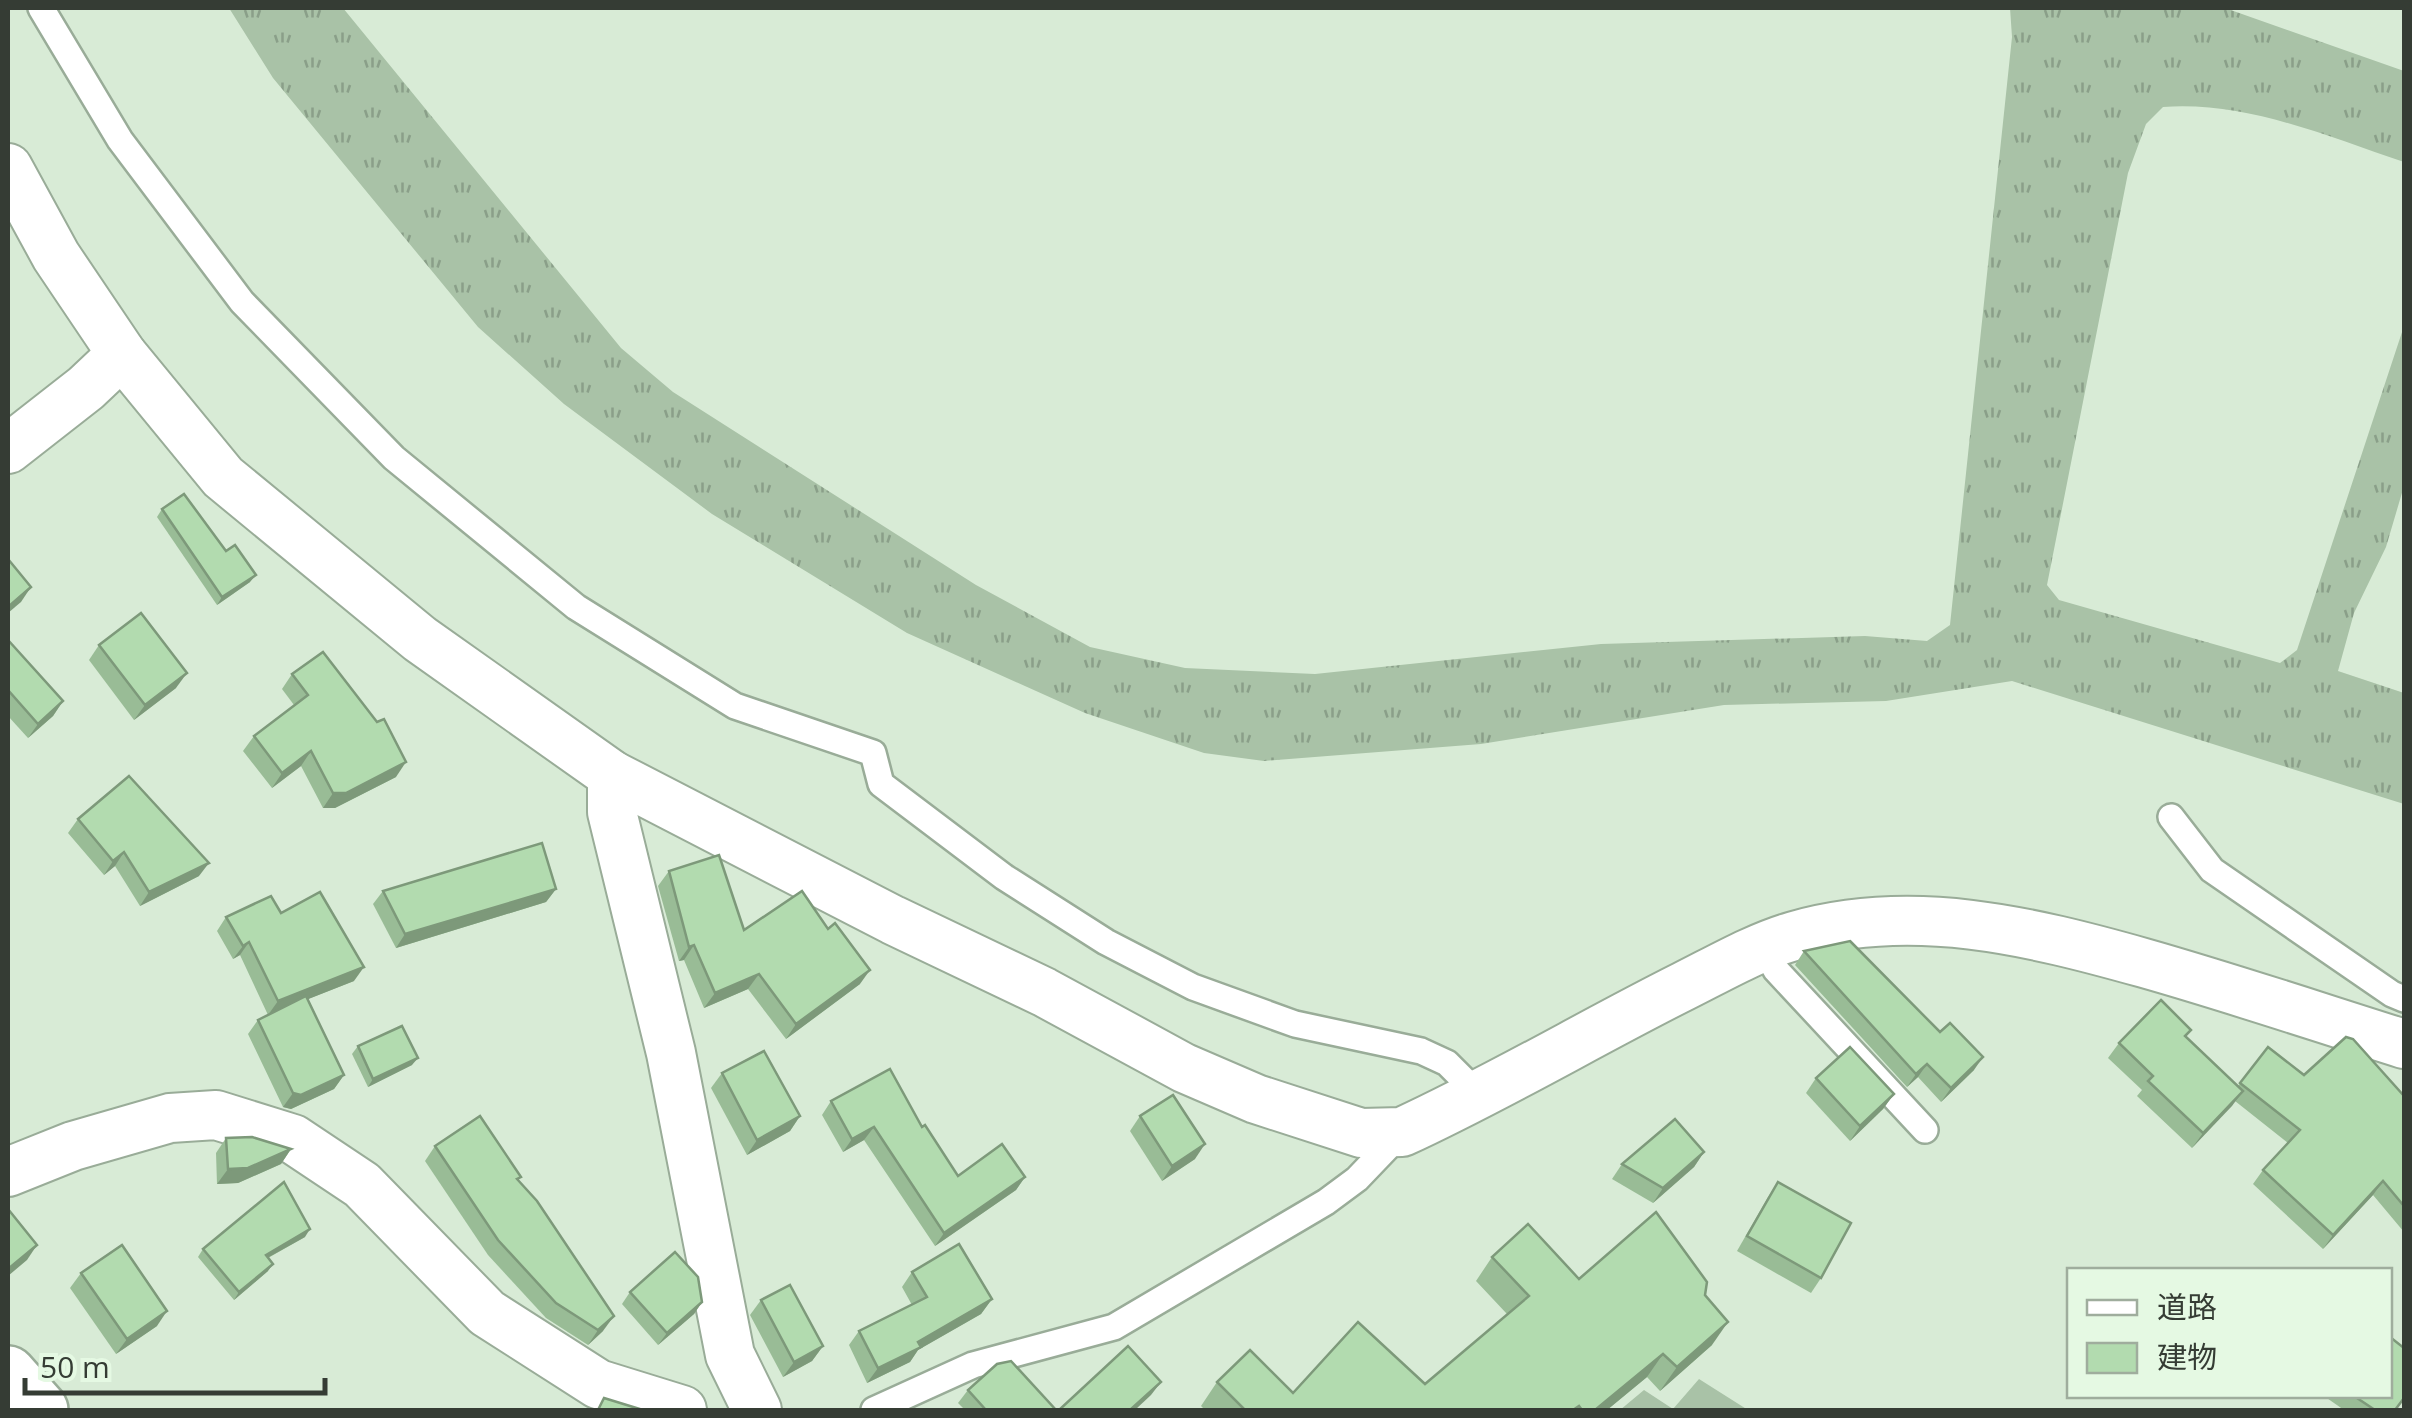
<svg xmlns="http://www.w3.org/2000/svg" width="2412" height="1418" font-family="'Open Sans','Noto Sans JP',sans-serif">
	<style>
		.grass { fill: url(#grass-tufts) }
		.park { fill: #a9c2a7 }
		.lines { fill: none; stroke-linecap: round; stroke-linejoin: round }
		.lane-casing { stroke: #99ac98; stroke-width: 30 }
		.street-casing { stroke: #99ac98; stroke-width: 52 }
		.secondary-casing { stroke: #99ac98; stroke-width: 60 }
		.lane { stroke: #fff; stroke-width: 25 }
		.street { stroke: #fff; stroke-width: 48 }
		.secondary { stroke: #fff; stroke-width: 55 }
		.wall { fill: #99bc96 }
		.shaded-wall { fill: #7d997a }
		.building { fill: #b2dbaf; stroke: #7d997a; stroke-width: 2.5 }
	</style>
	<defs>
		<pattern id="grass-tufts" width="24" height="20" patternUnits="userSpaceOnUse" patternTransform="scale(2.5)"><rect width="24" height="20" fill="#a9c2a7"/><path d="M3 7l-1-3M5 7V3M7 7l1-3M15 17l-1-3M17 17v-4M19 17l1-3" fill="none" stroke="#8a9f89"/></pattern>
	</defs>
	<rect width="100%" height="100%" fill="#d8ebd6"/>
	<path class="grass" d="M229,8H343L621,348L673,392L976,585L1090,647L1185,668L1315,674L1601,644L1865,636L1927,641L1950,625L2012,37L2010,8H2225L2404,71V162C2326,136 2247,101 2163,107L2146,124L2128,173L2047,585L2059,600L2280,663L2297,650L2404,326V486L2386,547L2354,613L2338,671L2404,693V804L2012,681L1886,701L1724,705L1481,744L1264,761L1204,753L1085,713L907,633L712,514L564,404L478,327L273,78Z"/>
	<polygon class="park" points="1699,1379 1748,1410 1620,1410 1644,1390 1673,1409"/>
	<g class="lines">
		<g class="lane-casing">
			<g id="lane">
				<polyline points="41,8 120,140 242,302 394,458 576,607 735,706 873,753 881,784 1004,877 1106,942 1193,987 1295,1024 1421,1051 1447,1063 1478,1094"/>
				<polyline points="2171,817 2212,870 2392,994 2404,999"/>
				<polyline points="1763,947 1776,970 1925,1130"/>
				<polyline points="874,1410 973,1365 1114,1327 1326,1202 1357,1179 1402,1132"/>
			</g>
		</g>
		<g class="street-casing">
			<g id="street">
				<path d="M8,168L56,256L122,354L223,477L420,639L612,775L893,920L1044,992L1184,1068L1256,1099L1361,1133L1402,1132C1498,1088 1590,1033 1684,986C1720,968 1756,947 1794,936C1912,902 2030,931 2144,963C2232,988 2318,1017 2404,1044"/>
				<polyline points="8,449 86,388 122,354"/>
				<polyline points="612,775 612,812 671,1053 730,1355 757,1410"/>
				<polyline points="8,1172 73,1146 170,1118 216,1115 293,1139 362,1185 487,1313 598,1384 682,1410"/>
			</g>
		</g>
		<g class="secondary-casing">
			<polyline id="secondary" points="8,1374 40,1410"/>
		</g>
		<use href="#lane" class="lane"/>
		<use href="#street" class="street"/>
		<use href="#secondary" class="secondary"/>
	</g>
	<g class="wall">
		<polygon points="162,509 250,582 217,605 157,517"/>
		<polygon points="8,640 63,701 53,716 28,738 8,716"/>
		<polygon points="99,645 176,688 134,720 89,660"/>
		<polygon points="292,674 396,777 335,808 323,808 301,766 272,788 243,751 254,736 294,705 282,689"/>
		<polygon points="78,819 199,876 140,906 115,866 104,875 68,833"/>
		<polygon points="669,871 744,930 860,984 786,1039 748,989 704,1008 684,960 679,961 658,886"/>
		<polygon points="556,889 546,902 396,948 373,904 383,891"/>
		<polygon points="281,913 354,981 308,999 344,1075 334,1089 291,1109 283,1107 248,1034 258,1020 268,1015 240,955 233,959 217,931 226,917"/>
		<polygon points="1804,951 1974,1070 1941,1102 1918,1077 1907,1087 1795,965"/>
		<polygon points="2186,1037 2238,1086 2268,1047 2304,1075 2404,1096 2404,1232 2373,1195 2323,1249 2253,1184 2263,1170 2288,1143 2235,1101 2192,1148 2137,1096 2142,1090 2108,1058 2119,1043"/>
		<polygon points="358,1046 412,1065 368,1087 352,1054"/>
		<polygon points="722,1073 800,1116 790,1131 747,1155 711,1088"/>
		<polygon points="1816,1078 1894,1094 1883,1109 1850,1141 1806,1093"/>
		<polygon points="831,1101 922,1127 958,1176 1025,1177 1016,1190 935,1246 864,1140 843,1152 822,1115"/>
		<polygon points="1140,1116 1195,1159 1162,1181 1130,1131"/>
		<polygon points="226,1138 291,1149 281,1164 238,1183 217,1184 216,1153"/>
		<polygon points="435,1146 518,1181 603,1331 588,1345 546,1318 488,1255 425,1161"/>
		<polygon points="1704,1152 1694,1167 1653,1203 1612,1179 1622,1164"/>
		<polygon points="1778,1182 1821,1278 1811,1293 1737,1251 1768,1197"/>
		<polygon points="305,1237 268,1258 268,1271 234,1300 198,1257 203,1249"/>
		<polygon points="1492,1257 1579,1279 1705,1295 1712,1345 1660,1391 1647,1377 1607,1410 1205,1410 1201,1406 1217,1382 1293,1393 1425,1384 1507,1314 1476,1281"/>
		<polygon points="912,1272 992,1299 981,1314 918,1350 910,1362 867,1383 849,1345 859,1331 912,1305 902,1287"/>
		<polygon points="81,1273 157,1326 116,1354 70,1288"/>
		<polygon points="630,1292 702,1302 694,1314 658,1345 622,1304"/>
		<polygon points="761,1300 823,1346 812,1361 783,1377 750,1315"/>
		<polygon points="968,1390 1056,1410 965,1410 958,1403"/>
		<polygon points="2324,1396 2390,1396 2395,1410 2344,1410"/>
	</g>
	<g class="shaded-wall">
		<polygon points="256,575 250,582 217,605 222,597"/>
		<polygon points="31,587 21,602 8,613 8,607"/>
		<polygon points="187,673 176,688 134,720 145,705"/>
		<polygon points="63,701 53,716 28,738 38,724"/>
		<polygon points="311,751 301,766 272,788 282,773"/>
		<polygon points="406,762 396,777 335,808 323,808 333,793"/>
		<polygon points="124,852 115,866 104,875 113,861"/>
		<polygon points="209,863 199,876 140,906 149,892"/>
		<polygon points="556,889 546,902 396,948 405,934"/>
		<polygon points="249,942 240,955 233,959 243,946"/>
		<polygon points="694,945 684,960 679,961 689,947"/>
		<polygon points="364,967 354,981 268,1015 278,1001"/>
		<polygon points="870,970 860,984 786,1039 796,1024"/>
		<polygon points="759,974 748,989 704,1008 715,993"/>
		<polygon points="1983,1057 1974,1070 1941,1102 1951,1088"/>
		<polygon points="418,1058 412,1065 368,1087 373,1079"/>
		<polygon points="1927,1064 1918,1077 1907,1087 1916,1074"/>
		<polygon points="344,1075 334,1089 291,1109 283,1107 293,1093"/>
		<polygon points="2243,1091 2232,1106 2192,1148 2203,1133"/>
		<polygon points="1894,1094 1883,1109 1850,1141 1860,1126"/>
		<polygon points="800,1116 790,1131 747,1155 757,1140"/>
		<polygon points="874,1127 864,1140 843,1152 852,1139"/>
		<polygon points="1205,1144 1195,1159 1162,1181 1172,1166"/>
		<polygon points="291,1149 281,1164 238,1183 217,1184 228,1169"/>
		<polygon points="1704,1152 1694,1167 1653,1203 1663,1188"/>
		<polygon points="1025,1177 1016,1190 935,1246 944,1233"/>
		<polygon points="2383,1181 2373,1195 2323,1249 2333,1235"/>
		<polygon points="310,1229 305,1237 260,1262 266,1255"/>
		<polygon points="37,1245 27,1260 8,1276 8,1269"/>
		<polygon points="273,1264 268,1271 234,1300 239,1292"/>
		<polygon points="992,1299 981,1314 918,1350 910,1362 867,1383 878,1368 918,1342"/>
		<polygon points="702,1302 694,1314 658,1345 667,1333"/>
		<polygon points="167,1311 157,1326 116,1354 127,1339"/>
		<polygon points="614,1316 603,1331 588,1345 598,1330"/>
		<polygon points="1728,1322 1712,1345 1660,1391 1677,1367"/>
		<polygon points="823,1346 812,1361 783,1377 794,1362"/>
		<polygon points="1663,1354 1647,1377 1607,1410 1595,1410"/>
		<polygon points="1161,1382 1151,1395 1135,1410 1130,1410"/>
	</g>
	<g class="building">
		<polygon points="184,494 226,551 235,545 256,575 222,597 162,509"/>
		<polygon points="8,559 31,587 8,607"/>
		<polygon points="141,613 187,673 145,705 99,645"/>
		<polygon points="8,640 63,701 38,724 8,690"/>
		<polygon points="323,652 377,722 384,719 406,762 346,793 333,793 311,751 282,773 254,736 308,695 292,674"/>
		<polygon points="129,776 209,863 149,892 124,852 113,861 78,819"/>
		<polygon points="542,843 556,889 405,934 383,891"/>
		<polygon points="719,855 744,930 802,891 828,929 835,923 870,970 796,1024 759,974 715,993 694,945 689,947 669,871"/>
		<polygon points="320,892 364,967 278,1001 249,942 243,946 226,917 271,896 281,913"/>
		<polygon points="1850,941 1940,1032 1950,1023 1983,1057 1951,1088 1927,1064 1916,1074 1804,951"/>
		<polygon points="306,996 344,1075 301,1095 293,1093 258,1020"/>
		<polygon points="2161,1000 2191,1030 2185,1036 2243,1091 2203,1133 2148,1081 2153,1076 2119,1043"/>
		<polygon points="402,1026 418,1058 373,1079 358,1046"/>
		<polygon points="2346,1037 2353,1039 2404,1096 2404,1206 2383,1181 2333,1235 2263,1170 2300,1130 2240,1083 2268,1047 2304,1075"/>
		<polygon points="1850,1047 1894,1094 1860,1126 1816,1078"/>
		<polygon points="764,1051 800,1116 757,1140 722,1073"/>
		<polygon points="890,1069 922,1127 925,1125 958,1176 1002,1144 1025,1177 944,1233 874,1127 852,1139 831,1101"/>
		<polygon points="1173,1095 1205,1144 1172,1166 1140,1116"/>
		<polygon points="480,1116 521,1177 517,1179 537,1201 614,1316 598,1330 556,1303 498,1240 435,1146"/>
		<polygon points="1675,1119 1704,1152 1663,1188 1622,1164"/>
		<polygon points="252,1137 291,1149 248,1168 228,1169 226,1138"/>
		<polygon points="284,1182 310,1229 266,1255 273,1264 239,1292 203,1249"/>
		<polygon points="1778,1182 1851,1223 1821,1278 1747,1236"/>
		<polygon points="8,1209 37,1245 8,1269"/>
		<polygon points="1656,1212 1707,1282 1705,1295 1728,1322 1677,1367 1663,1354 1595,1410 1582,1410 1579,1406 1573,1410 1245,1410 1217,1382 1250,1350 1293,1393 1358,1322 1425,1384 1529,1296 1492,1257 1528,1224 1579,1279"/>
		<polygon points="959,1244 992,1299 918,1342 921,1347 878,1368 859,1331 927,1297 912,1272"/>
		<polygon points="122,1245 167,1311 127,1339 81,1273"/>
		<polygon points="675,1252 698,1277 702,1302 667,1333 630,1292"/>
		<polygon points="790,1285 823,1346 794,1362 761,1300"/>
		<polygon points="2390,1337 2404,1348 2404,1398 2395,1410 2375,1410 2354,1396 2390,1396"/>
		<polygon points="1128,1346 1161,1382 1130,1410 1059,1410"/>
		<polygon points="1011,1361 1056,1410 986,1410 968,1390 997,1364"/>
		<polygon points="604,1398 643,1410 598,1410"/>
	</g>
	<rect width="2412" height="1418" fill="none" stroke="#353c34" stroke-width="20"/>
	<rect x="2067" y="1268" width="325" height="130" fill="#e5f9e3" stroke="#9fad9d" stroke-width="2.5"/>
	<rect x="2087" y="1300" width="50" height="15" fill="#ffffff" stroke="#9fad9d" stroke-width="2.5"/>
	<text x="2157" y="1318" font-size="30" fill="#353c34">道路</text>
	<rect x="2087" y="1343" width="50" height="30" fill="#b2dbaf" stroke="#9fad9d" stroke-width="2.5"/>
	<text x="2157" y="1368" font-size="30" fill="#353c34">建物</text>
	<path d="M25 1378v15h300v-15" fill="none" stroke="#353c34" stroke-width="5"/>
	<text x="40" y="1378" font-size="30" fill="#353c34" stroke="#e5f9e3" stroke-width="8" paint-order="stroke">50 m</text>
</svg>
